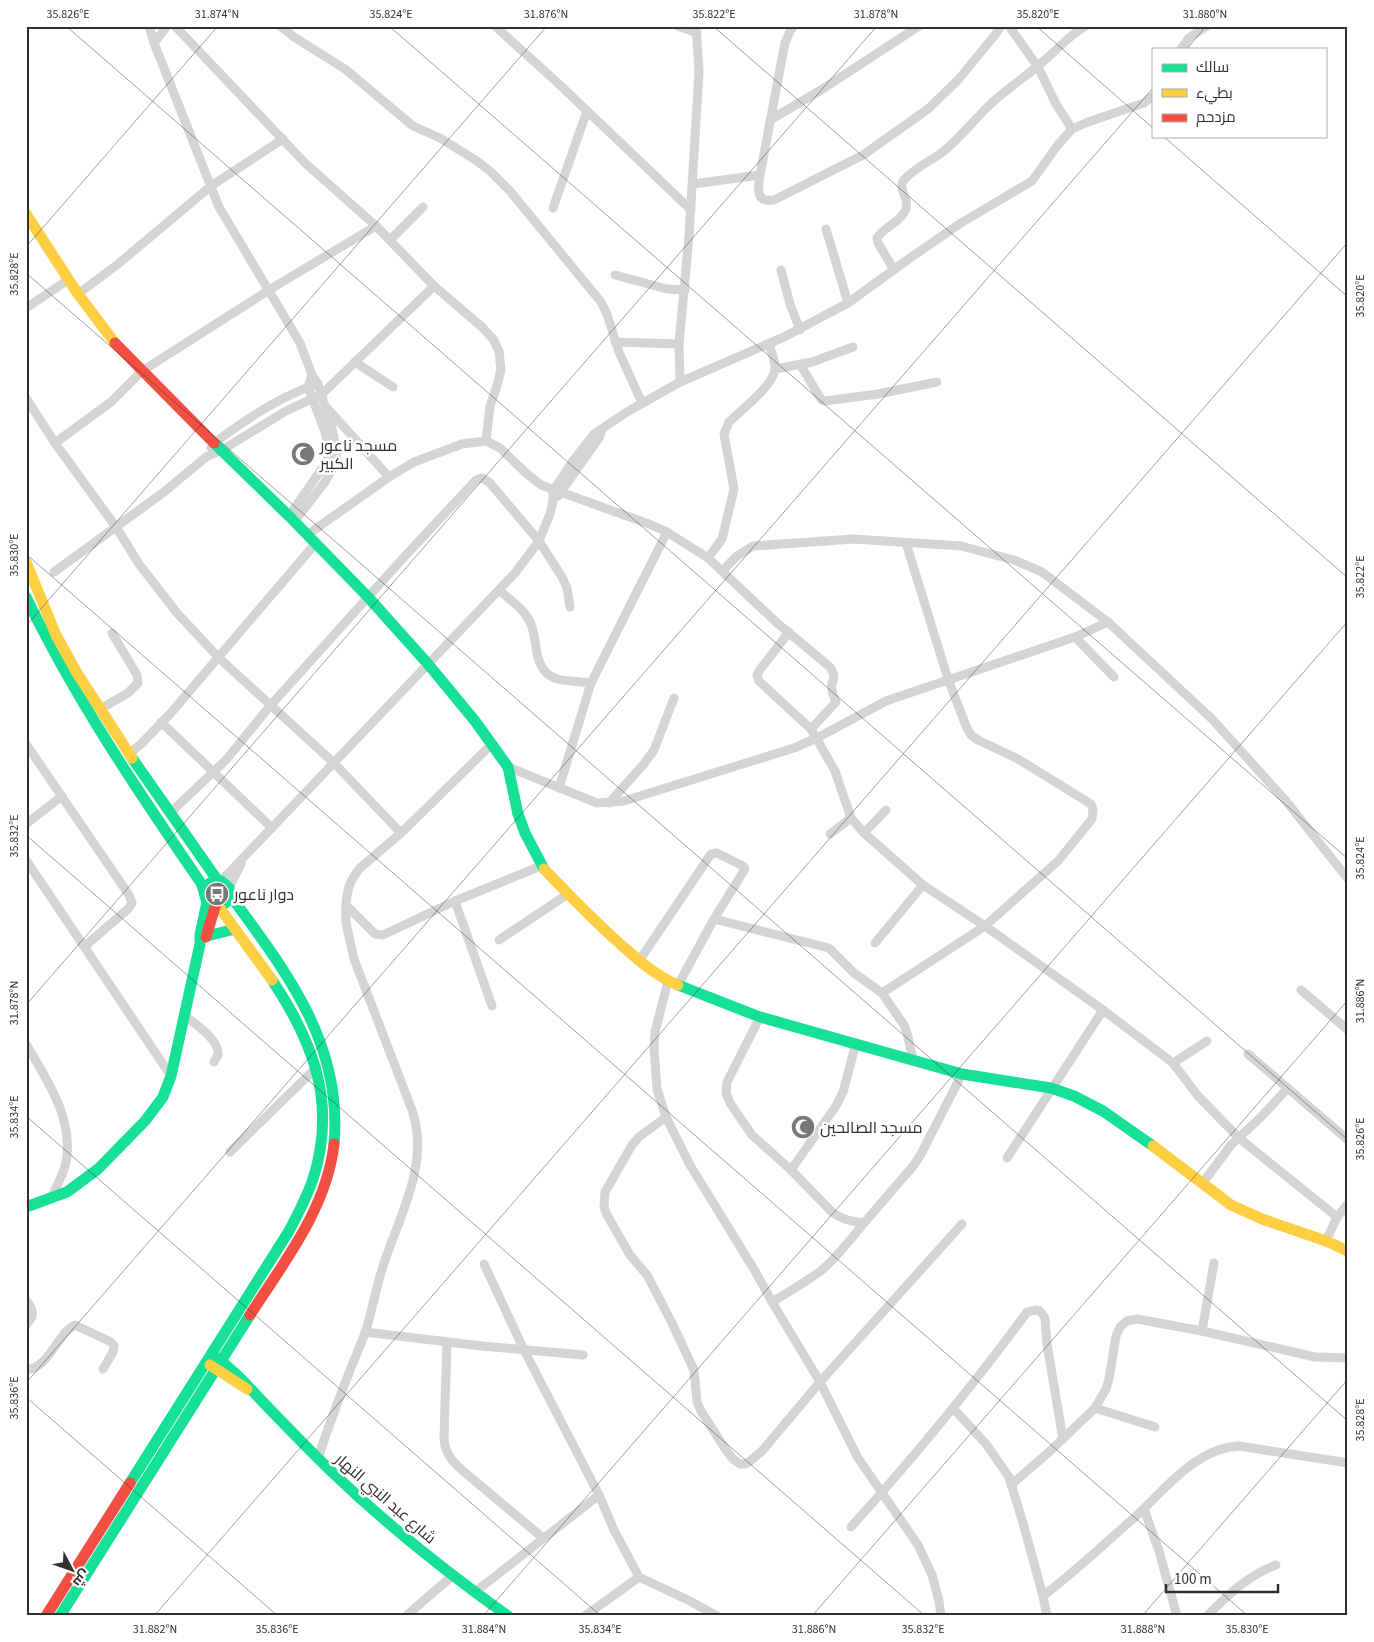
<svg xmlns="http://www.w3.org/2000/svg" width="1374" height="1642" font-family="'Source Sans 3',Cairo,sans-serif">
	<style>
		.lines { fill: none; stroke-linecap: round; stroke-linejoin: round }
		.street { stroke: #d4d4d4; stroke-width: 9 }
		.fast { stroke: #16e098; stroke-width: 11 }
		.slow { stroke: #ffcf43; stroke-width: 11 }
		.jam { stroke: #f24e42; stroke-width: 11 }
		.ticks { fill: none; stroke: #303030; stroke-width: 1; stroke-opacity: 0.45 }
		.labels { text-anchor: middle; stroke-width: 5; stroke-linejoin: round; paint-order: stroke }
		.poi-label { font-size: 16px; fill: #303030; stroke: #fff; text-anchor: start }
		.street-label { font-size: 16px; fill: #303030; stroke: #fff }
		.neatline { fill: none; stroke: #303030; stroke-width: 2 }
		.ticks-label { font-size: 12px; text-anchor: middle; fill: #303030 }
	</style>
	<rect width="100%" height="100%" fill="#fff"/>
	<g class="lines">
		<g class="street">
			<polyline points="149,26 154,43 219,207 300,343 312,375 318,384 332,428 337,453 335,464 325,482 294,522"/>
			<polyline points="175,26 305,163 376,226 434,286 482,327 493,339 499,351 501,370 496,389 490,406 486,441"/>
			<polyline points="280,26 294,37 345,69 413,126 440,138 477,161 491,172 510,191 601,302 607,314 619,352 642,403"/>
			<polyline points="495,26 561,86 691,210"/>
			<polyline points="678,26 697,33"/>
			<path d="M794,26L790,31L785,43L760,175C758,188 755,203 774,200L863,155L928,109L958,80L995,35L1001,26"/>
			<polyline points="1009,26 1038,67 1056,104 1072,129"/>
			<polyline points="154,43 167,26"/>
			<polyline points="1181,49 1189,38 1207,26"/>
			<polyline points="770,120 821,90 919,26"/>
			<polyline points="693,184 760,175"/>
			<polyline points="553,208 587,111"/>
			<polyline points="826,229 848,303"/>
			<polyline points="390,240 423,207"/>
			<polyline points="781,270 790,304 800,330"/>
			<path d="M894,270L878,243L877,238C884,227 901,222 906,209C910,199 897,189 904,180C914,168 931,161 944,151C962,136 977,116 995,100C1011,86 1029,74 1045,60C1058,49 1070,34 1086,26"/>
			<polyline points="615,275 667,289 685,290"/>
			<polyline points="78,294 118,264 211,186 283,139"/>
			<polyline points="26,308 68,280"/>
			<polyline points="615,342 679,344"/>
			<polyline points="355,362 393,387"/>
			<polyline points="800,364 819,396 822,400 825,401 878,394 937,382"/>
			<polyline points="775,369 812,362 853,347"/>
			<polyline points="680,382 679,344 689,236 699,71 696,26"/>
			<polyline points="26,398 55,443 116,527 139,564 177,613 219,658 334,763 401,833"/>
			<polyline points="327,408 389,477"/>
			<polyline points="55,443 111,402 142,371 269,290 376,226"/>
			<path d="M211,448L214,443C244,421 277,398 312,386"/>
			<polyline points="558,496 599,438 602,430"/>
			<polyline points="289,516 323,467 329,456 329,448 325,432 308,387 312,375"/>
			<path d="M307,535L389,477L414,462L462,444L486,441L500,448L526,473L541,485L649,524L667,532L708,558L776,622L830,667C839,682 829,679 832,690C832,695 835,698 836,702L811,729"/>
			<path d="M708,558L722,539L734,489L724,434L729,422C741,410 776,384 775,367C775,360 771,351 769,344"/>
			<polyline points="722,571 737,556 753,546 854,539 961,546 1014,560 1042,572 1108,622 1212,719 1286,801 1348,879"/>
			<polyline points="54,572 164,492 206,457 222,450 286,411 322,394 434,286"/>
			<path d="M500,591C510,600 524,609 530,622C534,630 535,639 536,648C542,685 560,679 591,683"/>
			<polyline points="789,632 759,671 757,675 759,681 811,729 835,771 851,818 864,833 923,885 985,926 1103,1010 1173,1063 1198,1096 1239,1138 1337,1217"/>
			<polyline points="1075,637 1114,677"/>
			<polyline points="100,709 128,693 138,683 137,675 112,633"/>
			<polyline points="161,722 272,828"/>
			<polyline points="26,744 129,895 132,903 128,909 85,946"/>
			<path d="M492,744L401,833L360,868C350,880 347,889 346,905L375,934L383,935L455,901L541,866"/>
			<polyline points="129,754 141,744 170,714 315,544"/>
			<polyline points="508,767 597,803 624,801 794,748 817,738 886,701 1075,637 1108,622"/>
			<polyline points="559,788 591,683 667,532"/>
			<polyline points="609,803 643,765 654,750 674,698"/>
			<polyline points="170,813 226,760 270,706 405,556 476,480 482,478 489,482 539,541 562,577 567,588 570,607"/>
			<polyline points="26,824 62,796"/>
			<polyline points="864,833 886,810"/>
			<polyline points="830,834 851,818"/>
			<polyline points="26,860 171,1076"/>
			<polyline points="221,881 515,573 539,541 550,514 553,501 553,491 573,461 594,434 627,412 680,382 784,337 848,303 910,258 961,223 1032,181 1057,146 1072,129 1088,122 1135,106 1144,103 1153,96"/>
			<polyline points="229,888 241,864"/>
			<polyline points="455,901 492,1006"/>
			<polyline points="714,919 829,948 854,973 882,993 904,1025 907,1033 913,1059"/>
			<polyline points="499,940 568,894"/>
			<polyline points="875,943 923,885"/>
			<polyline points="639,961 711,854 717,853 743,866 745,869 714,919 678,985"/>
			<polyline points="668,981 655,1032 654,1048 657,1089 666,1117 690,1165 755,1271 772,1302 820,1382 858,1458 918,1545 932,1575 939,1601 941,1616"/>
			<polyline points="1301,990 1348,1030"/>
			<polyline points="882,993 985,926 1058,861 1092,819 1093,810 1091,804 1018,759 978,740 971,735 966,726 948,679 906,543"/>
			<path d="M184,1015C194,1023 220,1040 218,1055C217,1057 215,1060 214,1062"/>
			<path d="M760,1017L727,1082L726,1093L730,1103L752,1135L791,1170L832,1212C842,1220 851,1221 864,1223L914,1165L921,1154L962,1074"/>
			<path d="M26,1044C47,1080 74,1119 66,1163C63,1175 56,1187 51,1199"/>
			<polyline points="1248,1054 1348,1140"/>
			<polyline points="1173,1063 1207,1041"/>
			<polyline points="666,1117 639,1137 632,1145 605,1192 604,1207 607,1215 630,1255 647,1275 671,1321 694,1370 697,1402 701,1411 726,1450 733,1459 740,1464 745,1464 749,1462 762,1451 820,1382 962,1224"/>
			<polyline points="230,1152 317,1067"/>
			<polyline points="1007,1158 1103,1010"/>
			<polyline points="791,1170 836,1106 843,1092 856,1043"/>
			<polyline points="1202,1184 1231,1145 1261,1117 1288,1088"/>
			<polyline points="1326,1241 1337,1217 1348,1204"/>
			<polyline points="484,1264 524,1350 599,1495 614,1530 639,1577 690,1601 717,1616"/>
			<path d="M26,1300C34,1310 35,1316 26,1325"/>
			<path d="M772,1302C789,1292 806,1282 822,1270C838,1256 851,1239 864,1223"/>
			<polyline points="1202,1331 1214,1263"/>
			<polyline points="365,1332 482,1346 583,1355"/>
			<path d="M447,1342L444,1438C445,1453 451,1460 462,1470L543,1538"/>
			<path d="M26,1370C50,1368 57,1333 75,1325L111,1342L114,1346L113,1352L103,1369"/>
			<polyline points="953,1408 986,1444 1009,1477 1023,1523 1043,1596 1047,1616"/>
			<polyline points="1095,1408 1155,1427"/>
			<path d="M318,1459C327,1430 338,1401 349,1373C354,1359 361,1345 366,1330C373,1307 377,1283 385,1260C401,1213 430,1162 412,1110L354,959L346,923V905"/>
			<polyline points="1011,1485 1049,1452 1095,1408 1106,1389 1109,1379 1116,1336 1120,1327 1127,1321 1137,1319 1202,1331 1315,1357 1348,1358"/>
			<polyline points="1144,1509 1159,1551 1177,1616"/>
			<path d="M851,1527C913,1458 972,1387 1027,1312L1035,1310L1040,1311L1045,1318L1047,1344L1063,1439"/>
			<polyline points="475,1592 599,1495"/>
			<path d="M1043,1596C1075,1572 1104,1544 1134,1518C1164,1491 1195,1448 1239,1446L1348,1463"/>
			<polyline points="406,1616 452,1576"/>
			<polyline points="585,1616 639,1577"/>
			<path d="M1207,1616C1228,1595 1248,1575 1276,1565"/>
		</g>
		<g class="fast">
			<polyline points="214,443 289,516 368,597 428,664 475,721 508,767 518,814 525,833 544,869"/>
			<path d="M26,597C75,698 137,790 201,883C206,893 203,906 218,907C228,904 230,897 229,888L221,881L210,883L205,890"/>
			<polyline points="132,758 218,881"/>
			<path d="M230,895C286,972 343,1043 334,1144"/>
			<polyline points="207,936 235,929"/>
			<polyline points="678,985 760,1017 962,1074 1051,1088 1074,1096 1103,1111 1153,1146"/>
			<polyline points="26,1207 67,1192 98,1169 145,1121 163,1097 171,1076 200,944 200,935 207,902"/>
			<path d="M214,1356C234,1370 245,1383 261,1400C284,1424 307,1448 331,1471C386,1524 446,1572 508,1616"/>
			<path d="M130,1483L289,1231C298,1214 307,1197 313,1179C337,1104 314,1043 272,980"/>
			<polyline points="60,1616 250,1315"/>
		</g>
		<g class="slow">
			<polyline points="26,214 78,294 115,343"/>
			<polyline points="26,562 56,635 77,673 132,758"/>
			<path d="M544,869C568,894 592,919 618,942C636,958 655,976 678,985"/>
			<polyline points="219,907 272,980"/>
			<polyline points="1153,1146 1231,1205 1262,1219 1326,1241 1348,1251"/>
			<polyline points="210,1365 247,1389"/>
		</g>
		<g class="jam">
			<polyline points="115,343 214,443"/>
			<polyline points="206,937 215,907"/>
			<path d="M250,1315C284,1262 327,1208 334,1144"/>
			<polyline points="46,1616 130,1483"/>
		</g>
	</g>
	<path class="ticks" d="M66,26L1348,1140M389,26L1348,859M713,26L1348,578M1036,26L1153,128M1187,49L1206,26M1163,136L1348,297M26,247L218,26M26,273L1348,1421M26,554L1248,1616M26,626L547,26M26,835L925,1616M26,1005L877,26M26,1116L601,1616M26,1383L1153,88M26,1397L278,1616M154,1616L1348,242M483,1616L1348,621M812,1616L1348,1000M1142,1616L1348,1379"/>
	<defs>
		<g id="mosque-disc" transform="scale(1.25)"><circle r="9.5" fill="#787878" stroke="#fff"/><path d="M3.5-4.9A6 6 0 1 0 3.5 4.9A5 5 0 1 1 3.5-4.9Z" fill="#fff"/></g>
		<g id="bus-disc" transform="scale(1.25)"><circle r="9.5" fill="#787878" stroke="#fff"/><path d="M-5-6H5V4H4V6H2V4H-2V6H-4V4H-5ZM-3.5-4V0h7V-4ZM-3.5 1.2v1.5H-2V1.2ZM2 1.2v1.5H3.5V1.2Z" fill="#fff"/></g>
	</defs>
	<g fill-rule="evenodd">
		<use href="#mosque-disc" x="303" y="454"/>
		<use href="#bus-disc" x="217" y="894"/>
		<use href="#mosque-disc" x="803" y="1127"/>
	</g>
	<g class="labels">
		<g class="poi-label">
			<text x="320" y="451">مسجد ناعور<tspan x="320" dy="18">الكبير</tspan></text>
			<text x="234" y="900">دوار ناعور</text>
			<text x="820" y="1133">مسجد الصالحين</text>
		</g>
		<g class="street-label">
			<text transform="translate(386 1498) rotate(41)" y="6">شارع عبد النبي النهار</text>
		</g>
	</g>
	<rect width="1374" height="1642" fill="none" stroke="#ffffff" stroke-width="55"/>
	<rect x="1152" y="48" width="175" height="90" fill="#ffffff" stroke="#acacac"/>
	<rect x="1162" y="64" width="25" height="8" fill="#16e098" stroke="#acacac"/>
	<text x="1196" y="72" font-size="15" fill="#303030">سالك</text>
	<rect x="1162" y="89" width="25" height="8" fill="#ffcf43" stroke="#acacac"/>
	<text x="1196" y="98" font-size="15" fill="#303030">بطيء</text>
	<rect x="1162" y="114" width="25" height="8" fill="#f24e42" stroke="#acacac"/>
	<text x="1196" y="122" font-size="15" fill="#303030">مزدحم</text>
	<g transform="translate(72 1570) rotate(131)" stroke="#ffffff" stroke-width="4" paint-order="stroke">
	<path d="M0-4L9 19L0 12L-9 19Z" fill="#303030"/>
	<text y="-8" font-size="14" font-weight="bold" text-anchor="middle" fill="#303030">ش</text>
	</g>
	<path d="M1166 1584v8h112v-8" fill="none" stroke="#303030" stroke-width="2.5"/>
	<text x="1174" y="1584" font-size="15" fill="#303030" stroke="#ffffff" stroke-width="4" paint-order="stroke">100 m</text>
	<rect x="28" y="28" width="1318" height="1586" class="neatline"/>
	<g class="ticks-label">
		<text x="68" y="18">35.826°E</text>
		<text x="217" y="18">31.874°N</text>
		<text x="391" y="18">35.824°E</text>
		<text x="546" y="18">31.876°N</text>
		<text x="714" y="18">35.822°E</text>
		<text x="876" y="18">31.878°N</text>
		<text x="1038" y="18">35.820°E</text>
		<text x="1205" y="18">31.880°N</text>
		<text transform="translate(14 274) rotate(-90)" y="4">35.828°E</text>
		<text transform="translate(1360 296) rotate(-90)" y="4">35.820°E</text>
		<text transform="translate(14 555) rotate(-90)" y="4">35.830°E</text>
		<text transform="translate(1360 577) rotate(-90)" y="4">35.822°E</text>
		<text transform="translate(14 836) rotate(-90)" y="4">35.832°E</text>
		<text transform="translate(1360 858) rotate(-90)" y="4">35.824°E</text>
		<text transform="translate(1360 1001) rotate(-90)" y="4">31.886°N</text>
		<text transform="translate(14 1003) rotate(-90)" y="4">31.878°N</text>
		<text transform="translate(14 1117) rotate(-90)" y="4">35.834°E</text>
		<text transform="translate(1360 1139) rotate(-90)" y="4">35.826°E</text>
		<text transform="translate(14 1398) rotate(-90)" y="4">35.836°E</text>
		<text transform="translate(1360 1420) rotate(-90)" y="4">35.828°E</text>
		<text x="155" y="1633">31.882°N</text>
		<text x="277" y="1633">35.836°E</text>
		<text x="484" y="1633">31.884°N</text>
		<text x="600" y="1633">35.834°E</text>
		<text x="814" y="1633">31.886°N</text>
		<text x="923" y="1633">35.832°E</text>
		<text x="1143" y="1633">31.888°N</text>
		<text x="1247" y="1633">35.830°E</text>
	</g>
</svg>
